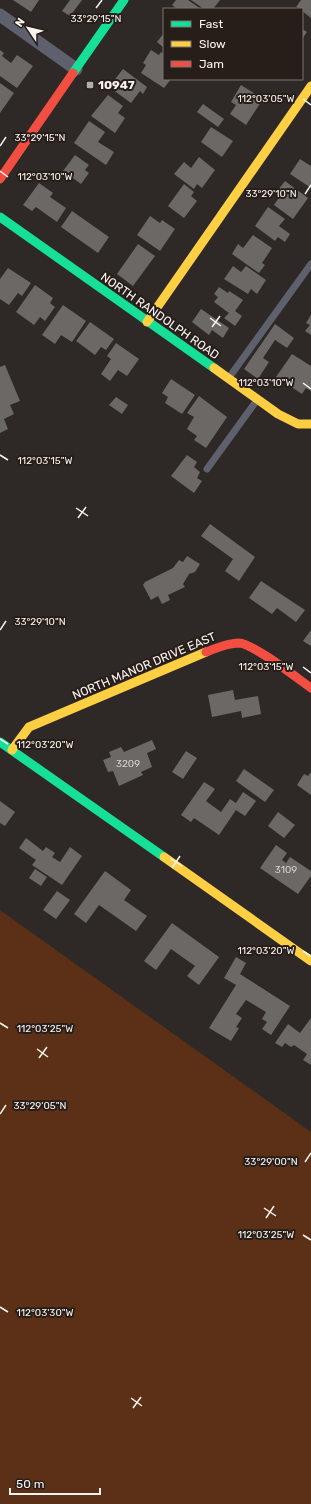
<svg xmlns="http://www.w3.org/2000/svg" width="311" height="1504" font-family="Rubik,sans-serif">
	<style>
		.green { fill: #5b3016 }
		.building { fill: #6c6865 }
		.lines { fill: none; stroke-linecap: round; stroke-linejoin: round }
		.lane { stroke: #5e616d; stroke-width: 7 }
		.street { stroke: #5e616d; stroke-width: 13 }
		.fast { stroke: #16e098; stroke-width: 9 }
		.slow { stroke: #ffcf43; stroke-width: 9 }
		.jam { stroke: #f24e42; stroke-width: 9 }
		.ticks { fill: none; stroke: #f9f3ef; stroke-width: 1.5 }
		.poi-dot { fill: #b2aca9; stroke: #271e1a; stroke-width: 1.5 }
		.labels { text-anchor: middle; stroke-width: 4; stroke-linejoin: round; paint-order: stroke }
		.number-label { font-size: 10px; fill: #d6d0cc }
		.poi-label { font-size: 12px; font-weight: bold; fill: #f9f3ef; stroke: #271e1a; text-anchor: start }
		.street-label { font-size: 12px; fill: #f9f3ef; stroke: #271e1a }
		.ticks-label { font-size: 10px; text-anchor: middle; fill: #f9f3ef; stroke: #271e1a; stroke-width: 4; stroke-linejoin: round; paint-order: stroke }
	</style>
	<rect width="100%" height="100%" fill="#2e2926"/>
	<polygon class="green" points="0,910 311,1132 311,1504 0,1504"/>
	<g class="building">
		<polygon points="13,0 39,0 31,12"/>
		<polygon points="70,0 82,0 70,16 62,11"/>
		<polygon points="176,0 188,0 201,9 177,9 172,5"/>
		<polygon points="191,0 220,0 213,9 204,9"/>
		<polygon points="301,0 311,0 311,18 302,11 302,9 296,7"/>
		<polygon points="302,29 307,32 302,39"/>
		<polygon points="164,33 164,48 157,42"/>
		<polygon points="0,50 4,53 2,56 11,63 17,55 33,66 17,88 0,76"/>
		<polygon points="151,50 159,55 161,52 164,54 164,79 171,79 164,88 141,73 146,65 143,63"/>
		<polygon points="123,69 147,87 143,94 140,91 131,103 109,87"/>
		<polygon points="0,83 14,93 0,113"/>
		<polygon points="241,85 263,99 246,125 230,114 236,105 231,102"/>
		<polygon points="108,95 123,106 118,113 125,118 115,133 91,116"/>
		<polygon points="203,104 224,119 218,127 197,112"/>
		<polygon points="89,121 105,132 98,142 114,152 106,165 74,143"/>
		<polygon points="211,127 233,141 222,157 201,142"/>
		<polygon points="75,155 89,165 85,170 89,173 81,184 63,171"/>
		<polygon points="199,157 215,170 202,188 197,184 194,189 174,174 184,162 191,168"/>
		<polygon points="300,159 311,166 311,188 290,174"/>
		<polygon points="285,181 308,198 293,219 274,205 282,193 278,190"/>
		<polygon points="39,183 53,193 50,197 66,208 57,222 36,207 32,211 23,205"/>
		<polygon points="184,184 194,192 191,196 197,201 184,218 168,206"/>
		<polygon points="268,207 285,219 279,226 290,234 285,242 278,237 275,241 255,226"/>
		<polygon points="72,211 109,237 98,253 61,227"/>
		<polygon points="150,216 160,223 162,220 175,229 160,251 137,235"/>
		<polygon points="253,235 272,248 262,263 265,265 259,273 232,254 238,244 243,248"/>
		<polygon points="138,244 155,256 133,286 117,274"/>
		<polygon points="233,266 241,272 246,266 266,280 257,294 251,289 248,294 224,279"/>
		<polygon points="8,268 31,283 22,296 18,293 9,305 0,299 0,279"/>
		<polygon points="35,285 53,298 50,303 55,307 45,321 40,317 34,325 16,312"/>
		<polygon points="219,287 228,293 229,291 243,300 235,311 242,316 235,326 224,318 229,313 214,302 218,297 214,294"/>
		<polygon points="63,305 86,321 72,342 61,335 55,344 42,335"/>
		<polygon points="201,309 229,328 223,338 212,330 209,335 192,322"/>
		<polygon points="311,315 311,335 305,331 310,325 306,323"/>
		<polygon points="90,322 114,339 106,350 101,347 95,355 76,341"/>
		<polygon points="275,324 294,338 287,348 275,340 263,358 269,362 258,379 244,369"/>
		<polygon points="116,343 139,359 127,376 118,370 110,381 101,374 111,359 107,356"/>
		<polygon points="292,354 311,366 311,391 306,388 302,394 276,377"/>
		<polygon points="5,365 20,401 10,405 14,414 4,419 8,429 0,433 0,367"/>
		<polygon points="171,379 195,395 182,414 165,403 168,397 162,393"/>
		<polygon points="199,396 227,417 206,448 194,440 197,436 187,429 194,417 187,413"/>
		<polygon points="116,397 128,405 122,414 109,405"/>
		<polygon points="187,455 197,462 194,467 200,472 197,478 202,481 194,493 171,476"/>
		<polygon points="210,524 255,557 239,581 225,571 233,559 201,536"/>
		<polygon points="187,556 200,564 195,572 189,574 183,584 185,587 168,595 170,600 162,604 158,596 151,600 143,585 145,582 173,568 179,560 183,562"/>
		<polygon points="261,581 305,610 296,622 277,608 272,614 249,598"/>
		<polygon points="311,630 311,646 303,641"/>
		<polygon points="233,690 235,700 258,696 261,714 242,718 241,711 212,717 208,695"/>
		<polygon points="152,740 156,749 147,753 152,767 141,772 143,775 119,786 113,771 108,772 103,760 111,757 109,752 121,747 124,752"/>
		<polygon points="186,751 197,758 183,779 172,772"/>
		<polygon points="244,769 274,790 265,802 236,781"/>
		<polygon points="311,772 311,795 297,785 304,774 308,776"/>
		<polygon points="204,782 215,789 206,801 221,812 230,799 236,803 243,792 256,801 245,816 236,810 219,835 194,818 191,822 181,815"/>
		<polygon points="0,801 15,812 5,826 0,823"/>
		<polygon points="278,812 295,825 284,838 268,826"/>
		<polygon points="26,838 43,851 46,847 55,853 52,857 60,862 70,847 82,856 62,885 32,865 36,860 19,848"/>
		<polygon points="276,845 287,853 282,860 286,863 290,857 311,871 311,876 298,894 260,868"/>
		<polygon points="35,869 47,877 41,886 29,878"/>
		<polygon points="105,871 131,890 124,900 147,916 136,931 99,905 86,923 74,914"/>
		<polygon points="57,891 70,900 56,919 43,910"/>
		<polygon points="172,923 219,957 199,985 187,976 195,966 171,949 156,970 144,961"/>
		<polygon points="236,957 246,963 240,974 290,1006 271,1035 262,1029 267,1022 262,1019 266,1012 246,1000 236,1014 242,1018 236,1027 239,1028 231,1041 209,1028 236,985 224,978"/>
		<polygon points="311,1018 311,1065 303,1060 307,1054 294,1045 291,1047 285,1043 282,1047 275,1043 288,1024 300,1033"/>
	</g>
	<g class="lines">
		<g class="lane">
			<polyline points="228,379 311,264"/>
			<polyline points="207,469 257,400"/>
		</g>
		<polyline class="street" points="0,15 76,69"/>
		<g class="fast">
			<polyline points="73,73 124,0"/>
			<polyline points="0,217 214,368"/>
			<polyline points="0,742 164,857"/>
		</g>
		<g class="slow">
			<polyline points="147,322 311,86"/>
			<polyline points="214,368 278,414 298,424 311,424"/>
			<polyline points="12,750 29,727 206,652"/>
			<polyline points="164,857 311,961"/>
		</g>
		<g class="jam">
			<polyline points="0,179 73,73"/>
			<path d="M206,652C217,648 227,643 239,643C254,644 297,678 311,688"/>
		</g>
	</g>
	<path class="ticks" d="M96,8L102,0M303,99L311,105M0,146L6,137M0,171L8,177M305,194L311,185M210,318L221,326M212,327L220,316M303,383L311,389M0,455L8,460M76,508L88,516M78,518L86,507M0,630L6,621M303,667L311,673M0,739L8,744M170,858L182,866M172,868L180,856M303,951L311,956M0,1023L8,1028M37,1049L48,1057M39,1058L47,1047M0,1114L6,1105M305,1162L311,1153M264,1208L276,1216M266,1218L274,1206M303,1235L311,1240M0,1307L8,1312M131,1398L142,1406M133,1408L141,1397"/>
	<rect class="poi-dot" x="86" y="81" width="8" height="8" rx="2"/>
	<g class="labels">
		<g class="number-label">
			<text x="128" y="767">3209</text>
			<text x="286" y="873">3109</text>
		</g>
		<g class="poi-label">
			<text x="98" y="89">10947</text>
		</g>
		<g class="street-label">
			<text transform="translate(160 316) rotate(35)" y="4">NORTH RANDOLPH ROAD</text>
			<text transform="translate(144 666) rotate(-23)" y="4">NORTH MANOR DRIVE EAST</text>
		</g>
	</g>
	<g class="ticks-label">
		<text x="96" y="22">33°29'15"N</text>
		<text x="266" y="102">112°03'05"W</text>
		<text x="40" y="141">33°29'15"N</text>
		<text x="45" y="180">112°03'10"W</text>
		<text x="271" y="197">33°29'10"N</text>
		<text x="266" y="386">112°03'10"W</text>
		<text x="45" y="464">112°03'15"W</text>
		<text x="40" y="625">33°29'10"N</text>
		<text x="266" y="670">112°03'15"W</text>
		<text x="45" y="748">112°03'20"W</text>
		<text x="266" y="954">112°03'20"W</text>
		<text x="45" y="1032">112°03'25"W</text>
		<text x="40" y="1109">33°29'05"N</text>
		<text x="271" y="1165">33°29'00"N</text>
		<text x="266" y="1238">112°03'25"W</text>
		<text x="45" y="1316">112°03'30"W</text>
	</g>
	<rect x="163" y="8" width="140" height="72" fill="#271e1a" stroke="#7b736f"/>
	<rect x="171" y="21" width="20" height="6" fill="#16e098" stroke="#7b736f"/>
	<text x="199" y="28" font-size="12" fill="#f9f3ef">Fast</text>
	<rect x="171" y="41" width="20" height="6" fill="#ffcf43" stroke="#7b736f"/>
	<text x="199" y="48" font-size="12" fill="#f9f3ef">Slow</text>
	<rect x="171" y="61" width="20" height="6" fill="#f24e42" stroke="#7b736f"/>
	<text x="199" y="68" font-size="12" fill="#f9f3ef">Jam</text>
	<g transform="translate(28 28) rotate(305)" stroke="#271e1a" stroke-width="3" paint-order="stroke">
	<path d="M0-3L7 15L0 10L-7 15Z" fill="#f9f3ef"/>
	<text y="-6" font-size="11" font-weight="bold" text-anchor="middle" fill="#f9f3ef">N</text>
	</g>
	<path d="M10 1488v6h90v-6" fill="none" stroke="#f9f3ef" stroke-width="2"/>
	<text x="16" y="1488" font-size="12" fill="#f9f3ef" stroke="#271e1a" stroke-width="3" paint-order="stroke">50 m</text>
</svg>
